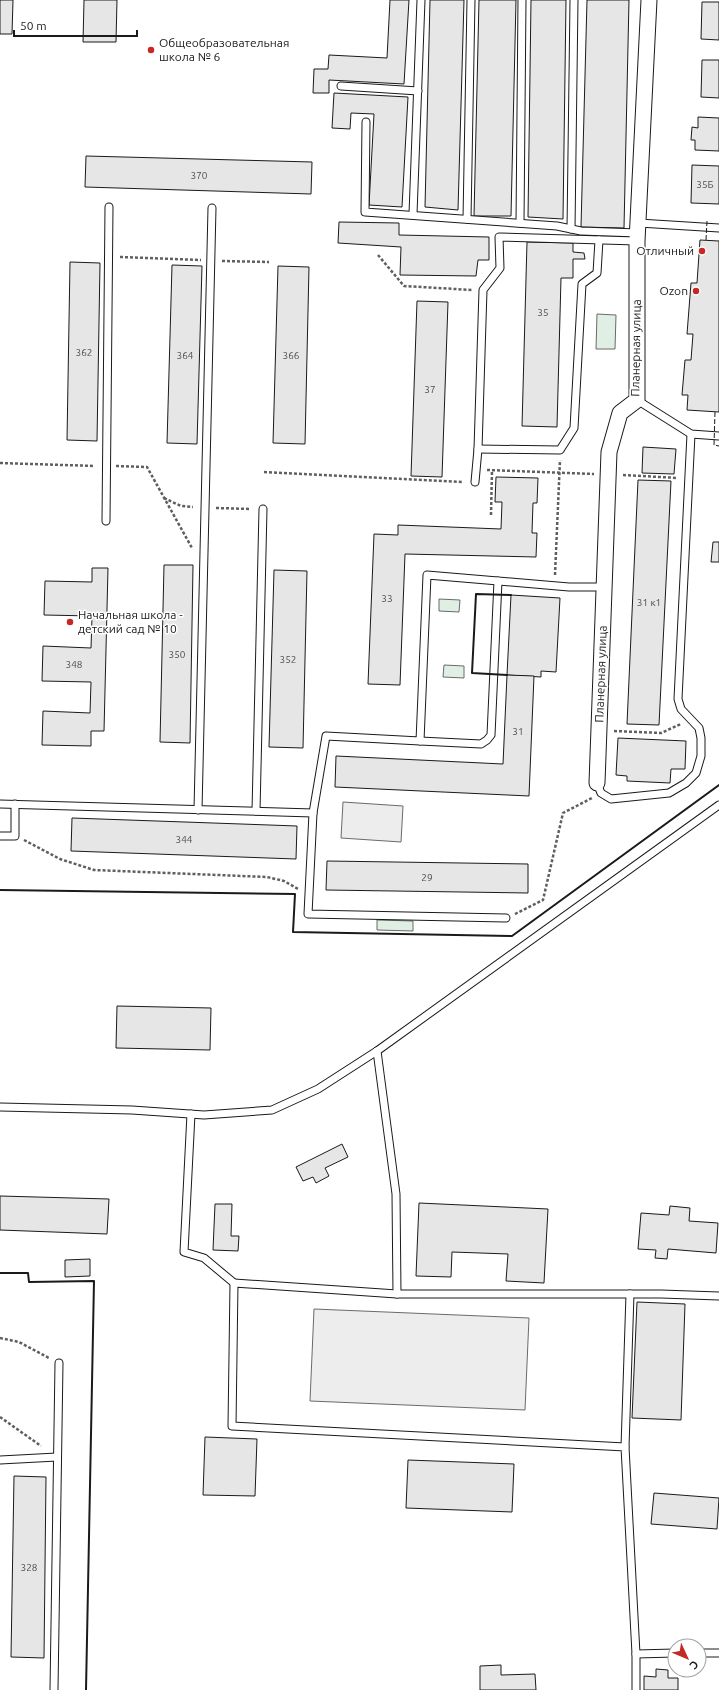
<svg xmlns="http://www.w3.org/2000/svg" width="719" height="1690" font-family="Ubuntu,sans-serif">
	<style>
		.green { fill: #e0efe3; stroke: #6a6a6a }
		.parking { fill: #ededed; stroke: #6a6a6a }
		.building { fill: #e6e6e6; stroke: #1a1a1a }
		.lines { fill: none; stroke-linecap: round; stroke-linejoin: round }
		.lane-casing { stroke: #1a1a1a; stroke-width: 9 }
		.street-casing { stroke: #1a1a1a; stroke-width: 17 }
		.path { stroke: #5f5f5f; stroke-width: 2.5; stroke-dasharray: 3 2; stroke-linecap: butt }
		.lane { stroke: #fff; stroke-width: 7 }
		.street { stroke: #fff; stroke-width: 15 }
		.fence { stroke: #1a1a1a; stroke-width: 1; stroke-dasharray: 5 2; stroke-linecap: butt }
		.wall { stroke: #1a1a1a; stroke-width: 2 }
		.poi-dot { fill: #c62828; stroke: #fff; stroke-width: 1.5 }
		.labels { text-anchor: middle; stroke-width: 3; stroke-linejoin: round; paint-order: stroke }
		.number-label { font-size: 10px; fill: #4d4d4d }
		.poi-label { font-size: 12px; fill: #1a1a1a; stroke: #fff; text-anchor: start }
		.street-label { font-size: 12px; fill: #1a1a1a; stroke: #fff }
	</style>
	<rect width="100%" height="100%" fill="#fff"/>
	<g class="green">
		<polygon points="597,314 616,315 615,349 596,349"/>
		<polygon points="439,599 460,600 459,612 439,611"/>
		<polygon points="444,665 464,666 464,678 443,677"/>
		<polygon points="377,920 413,921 413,931 377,930"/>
	</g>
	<g class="parking">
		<polygon points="343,802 403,806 401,842 341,838"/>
		<polygon points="314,1309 529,1318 525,1410 310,1401"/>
	</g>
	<g class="building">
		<polygon points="0,0 13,0 12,34 0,34"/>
		<polygon points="84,0 117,0 116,42 83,42"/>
		<polygon points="390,0 409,0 404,84 329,80 329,93 313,93 314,69 328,69 329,55 387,58"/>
		<polygon points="430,0 464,0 458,210 425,207"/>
		<polygon points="479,0 516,0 511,216 474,216"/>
		<polygon points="531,0 566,0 563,219 528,217"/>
		<polygon points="587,0 629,0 624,228 581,227"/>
		<polygon points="702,2 719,2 719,40 701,39"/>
		<polygon points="702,60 719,60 719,98 701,97"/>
		<polygon points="334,93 408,97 402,207 369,205 374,114 351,113 350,129 332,128"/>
		<polygon points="698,117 719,118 719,151 695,150 695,140 691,140 692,127 698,128"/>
		<polygon points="86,156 312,162 311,194 85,187"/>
		<polygon points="692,165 719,166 719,204 691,203"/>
		<polygon points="339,222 399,223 399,235 489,237 489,260 478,260 476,276 400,275 401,247 338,243"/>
		<polygon points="700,240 719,241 719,412 687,410 688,395 682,395 685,360 691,360 693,334 687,334 691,283 697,283"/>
		<polygon points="527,242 573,243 573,252 584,253 585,259 573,259 573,278 561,278 557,427 522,426"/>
		<polygon points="70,262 100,263 97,441 67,440"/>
		<polygon points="172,265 202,266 197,444 167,443"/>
		<polygon points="278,266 309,267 305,444 273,443"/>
		<polygon points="417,301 448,302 442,477 411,476"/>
		<polygon points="643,447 676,449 674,474 642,473"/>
		<polygon points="496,477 538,478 537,503 533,503 532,533 537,533 536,557 405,554 400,685 368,684 374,534 398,535 398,525 501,529 502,502 495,502"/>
		<polygon points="638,480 671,481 659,725 627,724"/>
		<polygon points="713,542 719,542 719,562 711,562"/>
		<polygon points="164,565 193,565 190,743 160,742"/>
		<polygon points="92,568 108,568 104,731 91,731 91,746 42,745 43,711 90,713 91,682 42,681 43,646 91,648 92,616 44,615 45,581 92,582"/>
		<polygon points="274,570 307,571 303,748 269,747"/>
		<polygon points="511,595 560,598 556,672 541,671 541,677 507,675"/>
		<polygon points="507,675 534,676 529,796 335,787 336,756 503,764"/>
		<polygon points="618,738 686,741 685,769 671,769 670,783 627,781 627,776 616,775"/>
		<polygon points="72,818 297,826 296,859 71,851"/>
		<polygon points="327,861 528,864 528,893 326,890"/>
		<polygon points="117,1006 211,1008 210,1050 116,1048"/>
		<polygon points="342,1144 348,1157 325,1168 329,1176 316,1183 313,1177 303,1181 296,1167"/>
		<polygon points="0,1196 109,1199 107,1234 0,1230"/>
		<polygon points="419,1203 548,1209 544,1283 506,1281 508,1254 452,1252 451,1277 416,1276"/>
		<polygon points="215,1204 232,1204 231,1236 239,1236 238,1251 213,1250"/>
		<polygon points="670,1206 690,1208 689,1221 718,1223 716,1253 668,1249 667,1259 655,1258 656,1250 638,1249 641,1213 669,1215"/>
		<polygon points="90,1259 90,1276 65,1277 65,1260"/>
		<polygon points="637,1302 685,1304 681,1420 632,1418"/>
		<polygon points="205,1437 257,1439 255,1496 203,1495"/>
		<polygon points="408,1460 514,1464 512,1512 406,1508"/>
		<polygon points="14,1476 46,1477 44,1658 11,1657"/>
		<polygon points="654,1493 719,1498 717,1529 651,1524"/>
		<polygon points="501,1665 501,1675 535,1674 536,1690 480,1690 480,1666"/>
		<polygon points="656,1669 668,1670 668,1678 678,1678 678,1690 644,1690 644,1676 656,1677"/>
	</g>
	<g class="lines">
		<g class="lane-casing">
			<g id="lane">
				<polyline points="341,86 418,91"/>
				<polyline points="366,122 365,212 557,226 581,231 638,233"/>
				<polyline points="413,214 421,0"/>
				<polyline points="467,219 471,0"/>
				<polyline points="520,223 522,0"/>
				<polyline points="639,223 719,228"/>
				<polyline points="571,229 574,0"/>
				<polyline points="637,400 691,434 719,436"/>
				<polyline points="478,449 560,450 574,428 582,284 597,273 599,240"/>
				<polyline points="475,482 478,449 483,290 500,268 499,237 637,241"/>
				<polyline points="106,521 109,207"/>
				<polyline points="420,741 481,744 487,740 491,735 498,581"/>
				<polyline points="597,783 601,793 611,799 669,793 686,783 696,773 701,756 701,738 699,728 681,709 678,699 691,434"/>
				<polyline points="0,804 313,813"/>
				<polyline points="198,810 212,208"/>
				<polyline points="256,811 263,509"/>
				<polyline points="0,836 15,836 15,804"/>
				<polyline points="506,918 308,914 313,813 326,736 420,741 427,575 569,587 604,587"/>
				<polyline points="377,1051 396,1194 397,1294 661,1294 719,1296"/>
				<polyline points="0,1107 132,1110 204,1115 272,1110 318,1089 377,1051 719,805"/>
				<polyline points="191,1114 184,1252 204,1258 234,1283"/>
				<polyline points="397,1294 234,1283 232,1426 625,1447 636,1654 675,1653"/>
				<polyline points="625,1447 630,1294"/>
				<polyline points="0,1460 57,1457"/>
				<polyline points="699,1653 719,1653"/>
				<polyline points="54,1690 59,1363"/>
				<polyline points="636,1690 636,1654"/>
			</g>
		</g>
		<g class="street-casing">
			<polyline id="street" points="597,783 609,452 620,413 637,400 637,241 649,0"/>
		</g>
		<g class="path">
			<polyline points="378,255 404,286 472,290"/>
			<polyline points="120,257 201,260"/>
			<polyline points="222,261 269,262"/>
			<polyline points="0,463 95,466"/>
			<polyline points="116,466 147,467 192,548"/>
			<polyline points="487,470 594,474"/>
			<polyline points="264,472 463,482"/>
			<polyline points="623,475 678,478"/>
			<polyline points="164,498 181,506 193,507"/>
			<polyline points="216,508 251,509"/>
			<polyline points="491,515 492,470"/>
			<polyline points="555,575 560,460"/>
			<polyline points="614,731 661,733 681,724"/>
			<polyline points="24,840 60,859 94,870 267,877 284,881 298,889"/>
			<polyline points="515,914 543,900 563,813 592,798"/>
			<polyline points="0,1338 19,1342 49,1358"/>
			<polyline points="0,1417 41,1446"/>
		</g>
		<use href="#lane" class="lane"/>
		<use href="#street" class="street"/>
		<g class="fence">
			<polyline points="706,240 707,221"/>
			<polyline points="715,412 714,445 719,446"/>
		</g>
		<g class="wall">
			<polyline points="507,675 472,673 476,594 511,595"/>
			<polyline points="0,890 295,894 293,932 512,936 719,785"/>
			<polyline points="0,1273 28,1273 29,1282 94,1281 86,1690"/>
		</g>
	</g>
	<g class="poi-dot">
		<circle cx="151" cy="50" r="4"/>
		<circle cx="702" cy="251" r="4"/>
		<circle cx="696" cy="291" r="4"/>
		<circle cx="70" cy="622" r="4"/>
	</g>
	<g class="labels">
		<g class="number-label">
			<text x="199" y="179">370</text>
			<text x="705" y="188">35Б</text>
			<text x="543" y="316">35</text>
			<text x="84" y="356">362</text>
			<text x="185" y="359">364</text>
			<text x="291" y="359">366</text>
			<text x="430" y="393">37</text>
			<text x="387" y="602">33</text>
			<text x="649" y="606">31 к1</text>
			<text x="177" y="658">350</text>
			<text x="288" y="663">352</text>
			<text x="74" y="668">348</text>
			<text x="518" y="735">31</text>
			<text x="184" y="843">344</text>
			<text x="427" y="881">29</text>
			<text x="29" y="1571">328</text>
		</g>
		<g class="poi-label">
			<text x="159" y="47">Общеобразовательная<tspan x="159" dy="14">школа № 6</tspan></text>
			<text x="694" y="255" text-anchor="end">Отличный</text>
			<text x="688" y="295" text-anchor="end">Ozon</text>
			<text x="78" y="619">Начальная школа -<tspan x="78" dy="14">детский сад № 10</tspan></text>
		</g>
		<g class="street-label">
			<text transform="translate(636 348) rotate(-89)" y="4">Планерная улица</text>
			<text transform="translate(601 674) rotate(-88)" y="4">Планерная улица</text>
		</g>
	</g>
	<g transform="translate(687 1658) rotate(134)"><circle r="19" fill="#ffffff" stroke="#a3a3a3"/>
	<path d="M0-3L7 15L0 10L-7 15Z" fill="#c62828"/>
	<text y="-6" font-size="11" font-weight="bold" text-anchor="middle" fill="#1a1a1a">С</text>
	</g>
	<path d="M14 30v6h123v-6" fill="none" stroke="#1a1a1a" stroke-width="2"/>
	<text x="20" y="30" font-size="12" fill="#1a1a1a" stroke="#ffffff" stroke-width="3" paint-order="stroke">50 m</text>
</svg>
